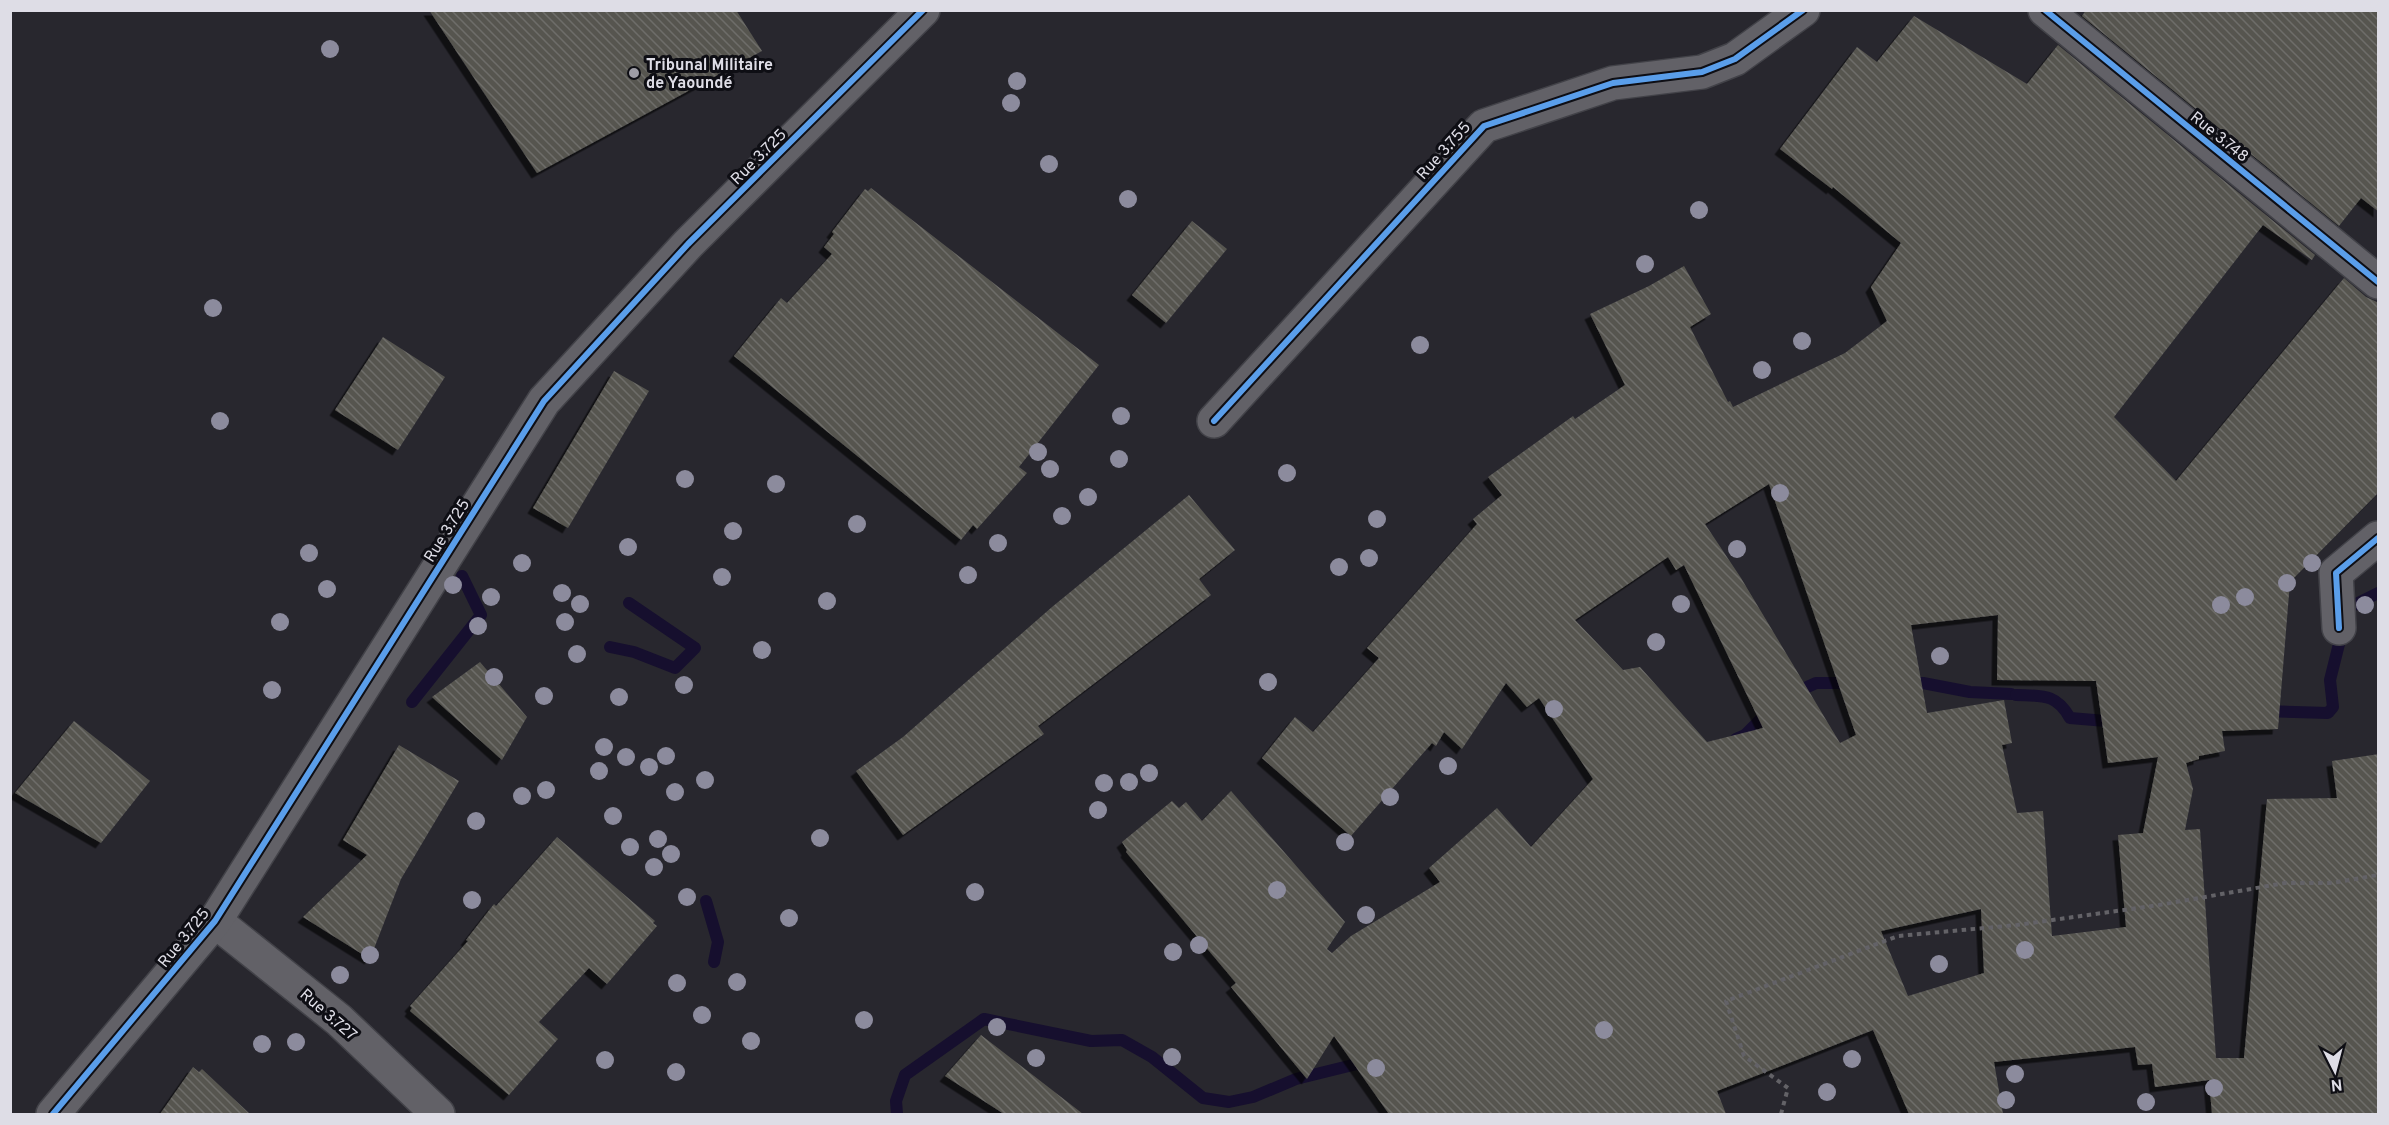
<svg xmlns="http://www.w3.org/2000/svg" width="2389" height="1125" font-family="Overpass,sans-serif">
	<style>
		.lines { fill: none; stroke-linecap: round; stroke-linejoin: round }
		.stream { stroke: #160f2e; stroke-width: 12 }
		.building { fill: url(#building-back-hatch); fill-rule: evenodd; filter: url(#shadow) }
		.minor-casing { stroke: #424248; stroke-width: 36 }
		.path { stroke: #636267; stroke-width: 4; stroke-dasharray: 4.5 4.5; stroke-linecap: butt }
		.minor { stroke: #626167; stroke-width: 33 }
		.cycleway-casing { stroke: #0e0e14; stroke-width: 10 }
		.cycleway { stroke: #5a9eea; stroke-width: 6 }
		.tree { fill: #8c8b9d }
		.poi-dot { fill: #9e9da6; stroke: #0e0e14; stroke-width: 2 }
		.labels { text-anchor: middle; stroke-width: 6; stroke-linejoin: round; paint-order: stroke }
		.poi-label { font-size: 16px; font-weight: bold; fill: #dedde6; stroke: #0e0e14; text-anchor: start }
		.street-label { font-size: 16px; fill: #dedde6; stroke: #0e0e14 }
	</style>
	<defs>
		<pattern id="building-back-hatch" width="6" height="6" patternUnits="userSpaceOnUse" patternTransform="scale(1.5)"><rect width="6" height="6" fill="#565550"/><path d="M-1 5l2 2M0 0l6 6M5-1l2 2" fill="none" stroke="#6e6d69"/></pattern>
		<filter id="shadow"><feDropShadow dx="-5.5" dy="5.5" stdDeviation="0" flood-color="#0009"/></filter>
	</defs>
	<rect width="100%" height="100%" fill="#28272e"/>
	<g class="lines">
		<g class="stream">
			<polyline points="610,647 634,652 675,668 695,648 629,603"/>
			<polyline points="1906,683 1923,683 1970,692 2011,694"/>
			<polyline points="1794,693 1816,683 1853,683"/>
			<path d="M2016,695C2042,696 2056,693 2070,718L2118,722"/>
			<polyline points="412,702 481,615 462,576"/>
			<polyline points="2263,711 2328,713 2333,707 2330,680 2348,608 2378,593"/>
			<polyline points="1736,739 1745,735 1770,710"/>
			<polyline points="706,901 718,942 714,962"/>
			<polyline points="897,1114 896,1101 905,1075 984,1019 1091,1041 1122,1040 1152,1057 1203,1098 1229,1102 1253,1097 1296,1079 1369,1061"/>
		</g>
	</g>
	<g class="building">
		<polygon points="429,10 736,10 762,51 537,173"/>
		<polygon points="2086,10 2379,10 2379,212 2361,198 2339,226 2082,16"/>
		<path d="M1914,16L2027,84L2058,45L2315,255L2312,260L2263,225L2114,417L2176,481L2344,278L2366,297L2379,303V492L2290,582L2278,729L2222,731L2225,751L2199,756V759L2186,763L2193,789L2185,830L2200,829L2216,1058H2244L2267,799L2337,798L2332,761L2379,754V1114H2212L2209,1080L2155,1087L2152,1064L2138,1065L2135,1047L1994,1062L2003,1114H1909L1873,1030L1717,1091L1726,1114H1389L1334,1036L1307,1079L1231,987L1236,983L1126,852L1127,850L1122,842L1172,801L1179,808L1186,802L1202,821L1231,791L1345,922L1327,949L1332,953L1351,936L1440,882L1429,868L1497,808L1531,847L1593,779L1539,698L1527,707L1506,683L1462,749L1444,732L1436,746L1432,743L1351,836L1262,758L1295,717L1313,732L1379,658L1367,648L1477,524L1473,519L1502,495L1488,477L1573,416L1575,419L1625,385L1590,314L1649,286L1684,266L1711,314L1690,327L1728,402L1730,401L1733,407L1845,353L1887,321L1871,287L1901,243L1833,187L1832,189L1780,149L1857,47L1877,62ZM1769,484L1856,735L1840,743L1741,578L1705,524ZM1668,557L1676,570L1684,565L1763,728L1707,742L1640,667L1623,670L1575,620ZM1998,615L1997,680L2096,681L2108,763L2158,757L2143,833L2118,835L2126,927L2052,936L2043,811L2017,813L2002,745L2012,743L2004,700L1927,713L1911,625ZM1981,909L1984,973L1908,996L1881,931Z"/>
		<polygon points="871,188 1099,365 1019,467 1027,473 977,529 973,525 961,540 734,356 781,298 787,303 832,254 824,247 834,234 832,232 865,189 868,191"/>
		<polygon points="1192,221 1227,249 1166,323 1132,295"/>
		<polygon points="383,337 445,377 398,450 335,410"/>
		<polygon points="614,371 649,391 568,528 533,508"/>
		<polygon points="1189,495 1235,550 1199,579 1211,595 1038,726 1044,734 903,835 856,771 903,737 1052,607"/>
		<polygon points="480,662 527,717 502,760 432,697"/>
		<polygon points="74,721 150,781 101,843 15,793"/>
		<polygon points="399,745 459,781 401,879 370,959 303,917 367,855 343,840"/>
		<polygon points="557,837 655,921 653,923 657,926 607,984 589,968 539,1022 558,1039 509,1095 410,1011 412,1008 410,1006 468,941 466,940 494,904 496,906"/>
		<polygon points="981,1035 1083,1114 1004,1114 945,1076"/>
		<polygon points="193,1067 199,1072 202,1069 250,1114 160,1114"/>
	</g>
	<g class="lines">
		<g class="minor-casing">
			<g id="minor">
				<polyline points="2045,10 2378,282"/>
				<polyline points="1214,421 1484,126 1613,83 1702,72 1735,59 1803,10"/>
				<polyline points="2339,628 2336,573 2378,538"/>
				<polyline points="215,921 339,1020 438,1114"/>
				<polyline points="53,1114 215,921 544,401 688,244 923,10"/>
			</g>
		</g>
		<polyline class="path" points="1781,1114 1788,1088 1744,1056 1726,1001 1898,936 2017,925 2159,905 2285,883 2332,883 2378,875"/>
		<use href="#minor" class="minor"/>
		<g class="cycleway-casing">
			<g id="cycleway">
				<polyline points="2045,10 2378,282"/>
				<polyline points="1214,421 1484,126 1613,83 1702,72 1735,59 1803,10"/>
				<polyline points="2339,628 2336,573 2378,538"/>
				<polyline points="53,1114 215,921 544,401 688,244 923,10"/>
			</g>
		</g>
		<use href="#cycleway" class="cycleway"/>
	</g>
	<g class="tree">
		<circle cx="330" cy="49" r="9"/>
		<circle cx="1017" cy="81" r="9"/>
		<circle cx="1011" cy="103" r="9"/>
		<circle cx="1049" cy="164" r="9"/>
		<circle cx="1128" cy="199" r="9"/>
		<circle cx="1699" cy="210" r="9"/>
		<circle cx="1645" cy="264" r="9"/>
		<circle cx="213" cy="308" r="9"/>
		<circle cx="1802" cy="341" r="9"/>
		<circle cx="1420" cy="345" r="9"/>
		<circle cx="1762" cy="370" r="9"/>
		<circle cx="1121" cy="416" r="9"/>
		<circle cx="220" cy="421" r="9"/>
		<circle cx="1038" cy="452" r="9"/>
		<circle cx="1119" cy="459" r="9"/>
		<circle cx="1050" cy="469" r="9"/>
		<circle cx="1287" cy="473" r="9"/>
		<circle cx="685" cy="479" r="9"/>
		<circle cx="776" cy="484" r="9"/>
		<circle cx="1780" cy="493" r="9"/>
		<circle cx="1088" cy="497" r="9"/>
		<circle cx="1062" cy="516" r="9"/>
		<circle cx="1377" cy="519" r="9"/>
		<circle cx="857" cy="524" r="9"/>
		<circle cx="733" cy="531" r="9"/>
		<circle cx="998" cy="543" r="9"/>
		<circle cx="628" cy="547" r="9"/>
		<circle cx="1737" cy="549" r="9"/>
		<circle cx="309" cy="553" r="9"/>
		<circle cx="1369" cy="558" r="9"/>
		<circle cx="522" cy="563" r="9"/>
		<circle cx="2312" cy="563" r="9"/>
		<circle cx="1339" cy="567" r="9"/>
		<circle cx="968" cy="575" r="9"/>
		<circle cx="722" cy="577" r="9"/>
		<circle cx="2287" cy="583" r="9"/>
		<circle cx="453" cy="585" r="9"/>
		<circle cx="327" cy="589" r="9"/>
		<circle cx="562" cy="593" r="9"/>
		<circle cx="491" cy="597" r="9"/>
		<circle cx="2245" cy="597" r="9"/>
		<circle cx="827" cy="601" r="9"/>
		<circle cx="580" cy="604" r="9"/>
		<circle cx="1681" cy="604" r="9"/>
		<circle cx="2221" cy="605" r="9"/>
		<circle cx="2365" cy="605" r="9"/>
		<circle cx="280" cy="622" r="9"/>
		<circle cx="565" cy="622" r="9"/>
		<circle cx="478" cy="626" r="9"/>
		<circle cx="1656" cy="642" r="9"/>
		<circle cx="762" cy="650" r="9"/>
		<circle cx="577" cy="654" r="9"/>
		<circle cx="1940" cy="656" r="9"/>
		<circle cx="494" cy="677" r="9"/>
		<circle cx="1268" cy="682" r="9"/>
		<circle cx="684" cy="685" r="9"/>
		<circle cx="272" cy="690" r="9"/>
		<circle cx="544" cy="696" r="9"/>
		<circle cx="619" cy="697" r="9"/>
		<circle cx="1554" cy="709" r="9"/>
		<circle cx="604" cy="747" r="9"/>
		<circle cx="666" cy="756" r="9"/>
		<circle cx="626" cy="757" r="9"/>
		<circle cx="1448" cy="766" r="9"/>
		<circle cx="649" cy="767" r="9"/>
		<circle cx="599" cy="771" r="9"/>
		<circle cx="1149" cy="773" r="9"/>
		<circle cx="705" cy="780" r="9"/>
		<circle cx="1129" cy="782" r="9"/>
		<circle cx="1104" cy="783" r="9"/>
		<circle cx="546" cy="790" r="9"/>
		<circle cx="675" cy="792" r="9"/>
		<circle cx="522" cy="796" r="9"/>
		<circle cx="1390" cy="797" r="9"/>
		<circle cx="1098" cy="810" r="9"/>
		<circle cx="613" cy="816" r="9"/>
		<circle cx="476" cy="821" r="9"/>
		<circle cx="820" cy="838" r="9"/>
		<circle cx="658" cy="839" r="9"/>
		<circle cx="1345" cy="842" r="9"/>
		<circle cx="630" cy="847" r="9"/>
		<circle cx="671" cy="854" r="9"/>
		<circle cx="654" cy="867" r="9"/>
		<circle cx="1277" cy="890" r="9"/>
		<circle cx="975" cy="892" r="9"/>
		<circle cx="687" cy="897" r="9"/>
		<circle cx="472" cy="900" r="9"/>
		<circle cx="1366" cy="915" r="9"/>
		<circle cx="789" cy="918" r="9"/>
		<circle cx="1199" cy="945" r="9"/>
		<circle cx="2025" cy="950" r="9"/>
		<circle cx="1173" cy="952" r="9"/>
		<circle cx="370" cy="955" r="9"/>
		<circle cx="1939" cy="964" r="9"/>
		<circle cx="340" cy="975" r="9"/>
		<circle cx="737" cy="982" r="9"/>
		<circle cx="677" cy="983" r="9"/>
		<circle cx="702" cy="1015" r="9"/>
		<circle cx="864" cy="1020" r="9"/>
		<circle cx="997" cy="1027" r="9"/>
		<circle cx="1604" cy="1030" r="9"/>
		<circle cx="751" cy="1041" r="9"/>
		<circle cx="296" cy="1042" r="9"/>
		<circle cx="262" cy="1044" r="9"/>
		<circle cx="1172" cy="1057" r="9"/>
		<circle cx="1036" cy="1058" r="9"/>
		<circle cx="1852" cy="1059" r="9"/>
		<circle cx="605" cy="1060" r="9"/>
		<circle cx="1376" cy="1068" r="9"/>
		<circle cx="676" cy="1072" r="9"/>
		<circle cx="2015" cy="1074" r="9"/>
		<circle cx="2214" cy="1088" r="9"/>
		<circle cx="1827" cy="1092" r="9"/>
		<circle cx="2006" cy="1100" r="9"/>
		<circle cx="2146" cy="1102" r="9"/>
	</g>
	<circle class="poi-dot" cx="634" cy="73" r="6"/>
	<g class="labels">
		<g class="poi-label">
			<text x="646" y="70">Tribunal Militaire<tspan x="646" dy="18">de Yaoundé</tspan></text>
		</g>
		<g class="street-label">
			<text transform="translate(2220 136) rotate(39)" y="6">Rue 3.748</text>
			<text transform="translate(1443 150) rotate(-48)" y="6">Rue 3.755</text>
			<text transform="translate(758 156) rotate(-45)" y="6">Rue 3.725</text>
			<text transform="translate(446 530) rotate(-58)" y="6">Rue 3.725</text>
			<text transform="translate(183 937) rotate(-51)" y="6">Rue 3.725</text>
			<text transform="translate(329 1014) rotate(41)" y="6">Rue 3.727</text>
		</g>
	</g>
	<rect width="2389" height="1125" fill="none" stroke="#dedde6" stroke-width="24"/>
	<g transform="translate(2335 1071) rotate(174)" stroke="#0e0e14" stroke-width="4.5" paint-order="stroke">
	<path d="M0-4.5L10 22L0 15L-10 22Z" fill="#dedde6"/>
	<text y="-9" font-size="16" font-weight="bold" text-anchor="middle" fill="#dedde6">N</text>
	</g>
</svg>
